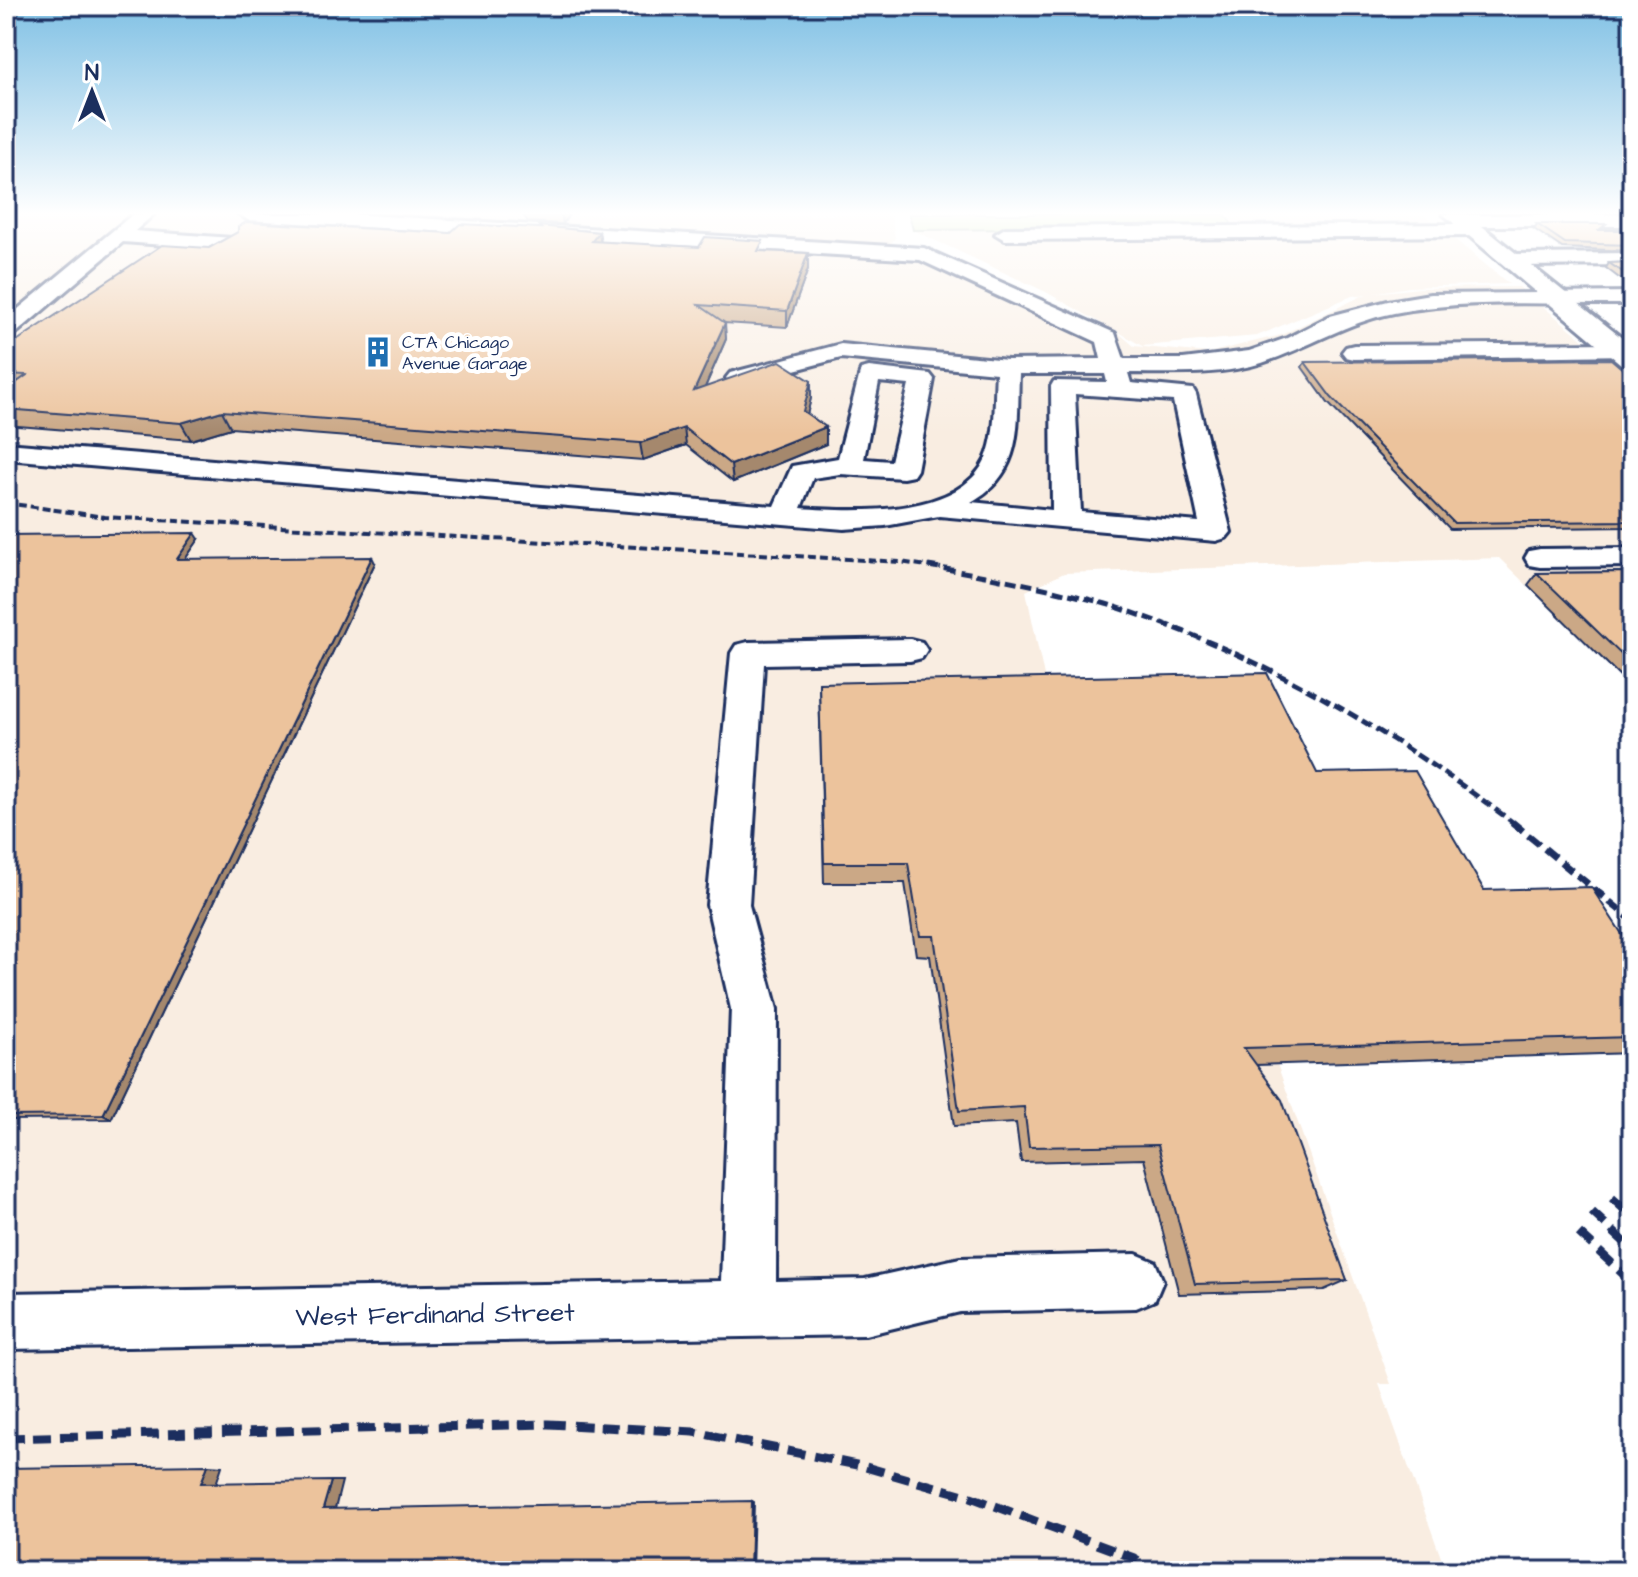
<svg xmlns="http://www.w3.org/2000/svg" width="1638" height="1577" font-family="'Architects Daughter',sans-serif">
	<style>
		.built { fill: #f9ede1; fill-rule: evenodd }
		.green { fill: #c5dd94; stroke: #708679; stroke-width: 2 }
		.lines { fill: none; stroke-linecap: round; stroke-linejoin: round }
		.minor-casing { stroke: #1b2f5e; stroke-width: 6 }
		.major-casing { stroke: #1b2f5e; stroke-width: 6 }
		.minor { fill: #fff; fill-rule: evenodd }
		.major { fill: #fff; fill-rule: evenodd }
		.rail-far3 { stroke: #1b2f5e; stroke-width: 4; stroke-dasharray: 8 4; stroke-linecap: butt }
		.rail-far2 { stroke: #1b2f5e; stroke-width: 5; stroke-dasharray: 11 5; stroke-linecap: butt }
		.rail-far1 { stroke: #1b2f5e; stroke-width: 7; stroke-dasharray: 14 7; stroke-linecap: butt }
		.rail { stroke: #1b2f5e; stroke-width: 9; stroke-dasharray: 18 9; stroke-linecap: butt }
		.wall { fill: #cba886; stroke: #1b2f5e; stroke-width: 2 }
		.shaded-wall { fill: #a5886d; stroke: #1b2f5e; stroke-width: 2 }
		.building { fill: #ecc39c; stroke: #1b2f5e; stroke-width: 2 }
		.labels { text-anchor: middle; stroke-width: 8; stroke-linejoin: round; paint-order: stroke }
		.far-poi-label { font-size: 18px; fill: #1b2f5e; stroke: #fff; text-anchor: start }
		.near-street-label { font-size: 26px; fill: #1b2f5e; stroke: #fff }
	</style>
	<rect width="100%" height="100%" fill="#fff"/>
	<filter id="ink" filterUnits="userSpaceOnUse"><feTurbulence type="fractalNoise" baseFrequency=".0125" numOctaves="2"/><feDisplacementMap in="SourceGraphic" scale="16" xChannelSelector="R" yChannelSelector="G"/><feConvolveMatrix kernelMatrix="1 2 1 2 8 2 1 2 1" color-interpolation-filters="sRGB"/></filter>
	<g filter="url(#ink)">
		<path class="built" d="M6,214H891L895,238L890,245H923L1108,327L1046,292L913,230L1233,227L1224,214H1424L1509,284L1409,287L1373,293L1420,288L1519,287L1632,379V688L1499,558L1064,573L1026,591L1049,700L1302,794L1463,910L1632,1053L1277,1064L1391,1384H1379L1444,1566L1219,1569L1218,1571L1085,1569L6,1571ZM1366,294L1281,335L1208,353L1134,346L1114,329L1142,346L1257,336L1352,296Z"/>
		<polygon class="green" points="909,214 1224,214 1234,227 913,230"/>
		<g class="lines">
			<g class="minor-casing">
				<g id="minor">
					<polygon points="133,214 154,214 135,231 233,238 243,244 233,250 123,242 14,335 6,337 6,319"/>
					<path d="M239,214H350L924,248L1115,333L1124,359H1183L1249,351L1287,338L1330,316L1388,301L1430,294L1632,292V304C1555,305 1469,298 1394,313C1347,322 1308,348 1262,363C1221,376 1171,373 1128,373L1131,383L1193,389L1196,394L1231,532L1226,538L1216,541L939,516L885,526L844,529L6,459V443L774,506L792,466L838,458L861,369L869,367L930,374L934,379L917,470L913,476L903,478L840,474L813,478L801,508C854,512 958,517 985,460C997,435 994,399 996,373L841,358L738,385L730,383L726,378L730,373L841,344L1008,360L1101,359L1097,342L920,260L248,220ZM1019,374H1105L1107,382L1054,381L1051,386L1052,510L971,502C1024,473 1017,426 1019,374ZM879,382L909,385L891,461L864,459ZM1075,394L1173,401L1199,522L1081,512Z"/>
					<polygon points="1632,214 1632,226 1480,226 1482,230 1480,234 1473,236 1005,240 995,234 1005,228 1454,224 1452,221 1454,217 1461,215"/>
					<polygon points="1632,253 1632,265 1510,266 1500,260 1510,254"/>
					<polygon points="1622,343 1632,348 1630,355 1354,359 1346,357 1342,352 1346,347 1354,345"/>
					<polygon points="1632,548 1632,566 1540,567 1529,565 1525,558 1529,551 1540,549"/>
					<polygon points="910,639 922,642 927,650 922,658 910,661 764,664 749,905 777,1009 776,1281 865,1279 960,1258 1136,1254 1155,1262 1163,1281 1155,1300 1136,1308 960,1312 865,1335 6,1349 6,1293 721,1281 731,1009 707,905 731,653 736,645 748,642"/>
				</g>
			</g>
			<g class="major-casing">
				<polygon id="major" points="1443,214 1467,214 1632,346 1632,367 1622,365"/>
			</g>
			<use href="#minor" class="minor"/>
			<use href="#major" class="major"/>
			<polyline class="rail-far3" points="6,503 105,517 900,562 941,568"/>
			<path class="rail-far2" d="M928,566C988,576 1048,587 1106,604C1255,650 1391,731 1515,824"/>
			<g class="rail-far1">
				<polyline points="1512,822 1632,920"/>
				<polyline points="1624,827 1632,834"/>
			</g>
			<g class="rail">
				<polyline points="1612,1198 1632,1216"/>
				<polyline points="1592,1212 1632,1249"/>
				<polyline points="1579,1233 1632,1282"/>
				<polyline points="6,1438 548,1424 694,1432 862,1466 971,1497 1134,1558 1156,1571"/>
			</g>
		</g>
		<g class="wall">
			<polygon points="523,214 569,214 563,224 528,222"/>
			<polygon points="1537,224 1602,230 1632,230 1632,251 1562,248 1534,229"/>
			<polygon points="539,226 599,232 601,242 808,253 808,269 787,327 724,323 726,339 705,387 811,381 811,398 807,414 826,444 733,482 686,445 643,460 231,428 191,440 6,425 6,390 7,389 6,389 6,348 209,248 238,232 450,233 540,228"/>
			<polygon points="1632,262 1632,284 1627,284 1606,268 1609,263"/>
			<polygon points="1305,362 1632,377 1632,527 1450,529 1328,403 1302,367"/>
			<polygon points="6,535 199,539 185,559 375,563 111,1119 6,1120"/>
			<polygon points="1632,572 1632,688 1528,585 1537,573"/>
			<polygon points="819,683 1317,773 1484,890 1632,949 1632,1053 1256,1065 1347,1280 1324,1290 1179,1294 1144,1159 1021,1162 1016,1123 954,1126 930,956 916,955 905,883 824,883"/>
		</g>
		<g class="shaded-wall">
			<polygon points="561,214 569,214 563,224"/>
			<polygon points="599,232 601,246 592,241"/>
			<polygon points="808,253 808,269 787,327 787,311"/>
			<polygon points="725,323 726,339 696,408 694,391"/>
			<polygon points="811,381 811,398 804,428 803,411"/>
			<polygon points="222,411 231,428 191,440 181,423"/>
			<polygon points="826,427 826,444 733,482 731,465"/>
			<polygon points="684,428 686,445 643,460 640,443"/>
			<polygon points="195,533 199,539 181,565 177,559"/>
			<polygon points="372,557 375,563 111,1119 103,1115"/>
			<polygon points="208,1465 222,1466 216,1484 201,1483"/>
			<polygon points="331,1481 342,1481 335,1509 323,1509"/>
			<polygon points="752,1501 754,1502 752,1571 750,1571"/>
		</g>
		<g class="building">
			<polygon points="246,222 450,233 460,224 541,228 539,226 599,232 592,241 699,247 705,237 763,241 758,251 808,253 787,311 699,305 725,323 694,391 780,361 811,381 803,411 826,427 731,465 684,428 640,443 222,411 181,423 6,409 6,390 27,375 6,374 6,348 162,245 209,248 238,232 238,227"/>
			<polygon points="1537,224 1606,224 1599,230 1632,230 1632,245 1565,243"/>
			<polygon points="1632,262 1632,278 1609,263"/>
			<polygon points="1611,359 1632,377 1632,521 1454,523 1331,397 1305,362"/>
			<polygon points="195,533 177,559 372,557 103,1115 6,1116 6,535"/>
			<polygon points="1632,572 1632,665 1537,573"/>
			<polygon points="1267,673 1317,773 1415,771 1484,890 1591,887 1632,949 1632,1037 1244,1048 1282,1100 1347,1280 1195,1284 1158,1145 1029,1147 1024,1107 959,1111 934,936 920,936 908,863 824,863 819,683"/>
			<polygon points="208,1465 201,1483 331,1481 323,1509 752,1501 750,1571 6,1571 6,1468"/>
		</g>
	</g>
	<linearGradient id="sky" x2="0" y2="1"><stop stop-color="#7fc0e4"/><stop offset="0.49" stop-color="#fff"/><stop offset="1" stop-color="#fff" stop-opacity="0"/></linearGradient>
	<rect width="1638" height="435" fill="url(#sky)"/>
	<defs>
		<g id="building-bare" transform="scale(2.4)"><path d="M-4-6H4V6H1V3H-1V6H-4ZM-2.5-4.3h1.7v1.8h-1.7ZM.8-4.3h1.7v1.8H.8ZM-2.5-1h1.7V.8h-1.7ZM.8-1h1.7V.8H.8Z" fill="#1f6fb2" stroke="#fff" stroke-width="2.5" paint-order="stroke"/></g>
	</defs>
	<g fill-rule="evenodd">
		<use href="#building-bare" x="378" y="352"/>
	</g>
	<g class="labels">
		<g class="far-poi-label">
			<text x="402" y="348">CTA Chicago<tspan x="402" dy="21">Avenue Garage</tspan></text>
		</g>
		<g class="near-street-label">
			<text transform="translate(435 1314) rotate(-1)" y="9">West Ferdinand Street</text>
		</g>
	</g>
	<rect width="1638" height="1577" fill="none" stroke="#fff" stroke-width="32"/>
	<rect x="16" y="16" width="1606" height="1545" fill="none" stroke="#1b2f5e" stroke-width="3" filter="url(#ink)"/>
	<g transform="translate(92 92)" stroke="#ffffff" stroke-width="6" paint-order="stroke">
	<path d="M0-6L14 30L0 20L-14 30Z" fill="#1b2f5e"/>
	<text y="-12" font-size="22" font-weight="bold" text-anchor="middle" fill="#1b2f5e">N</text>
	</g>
</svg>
